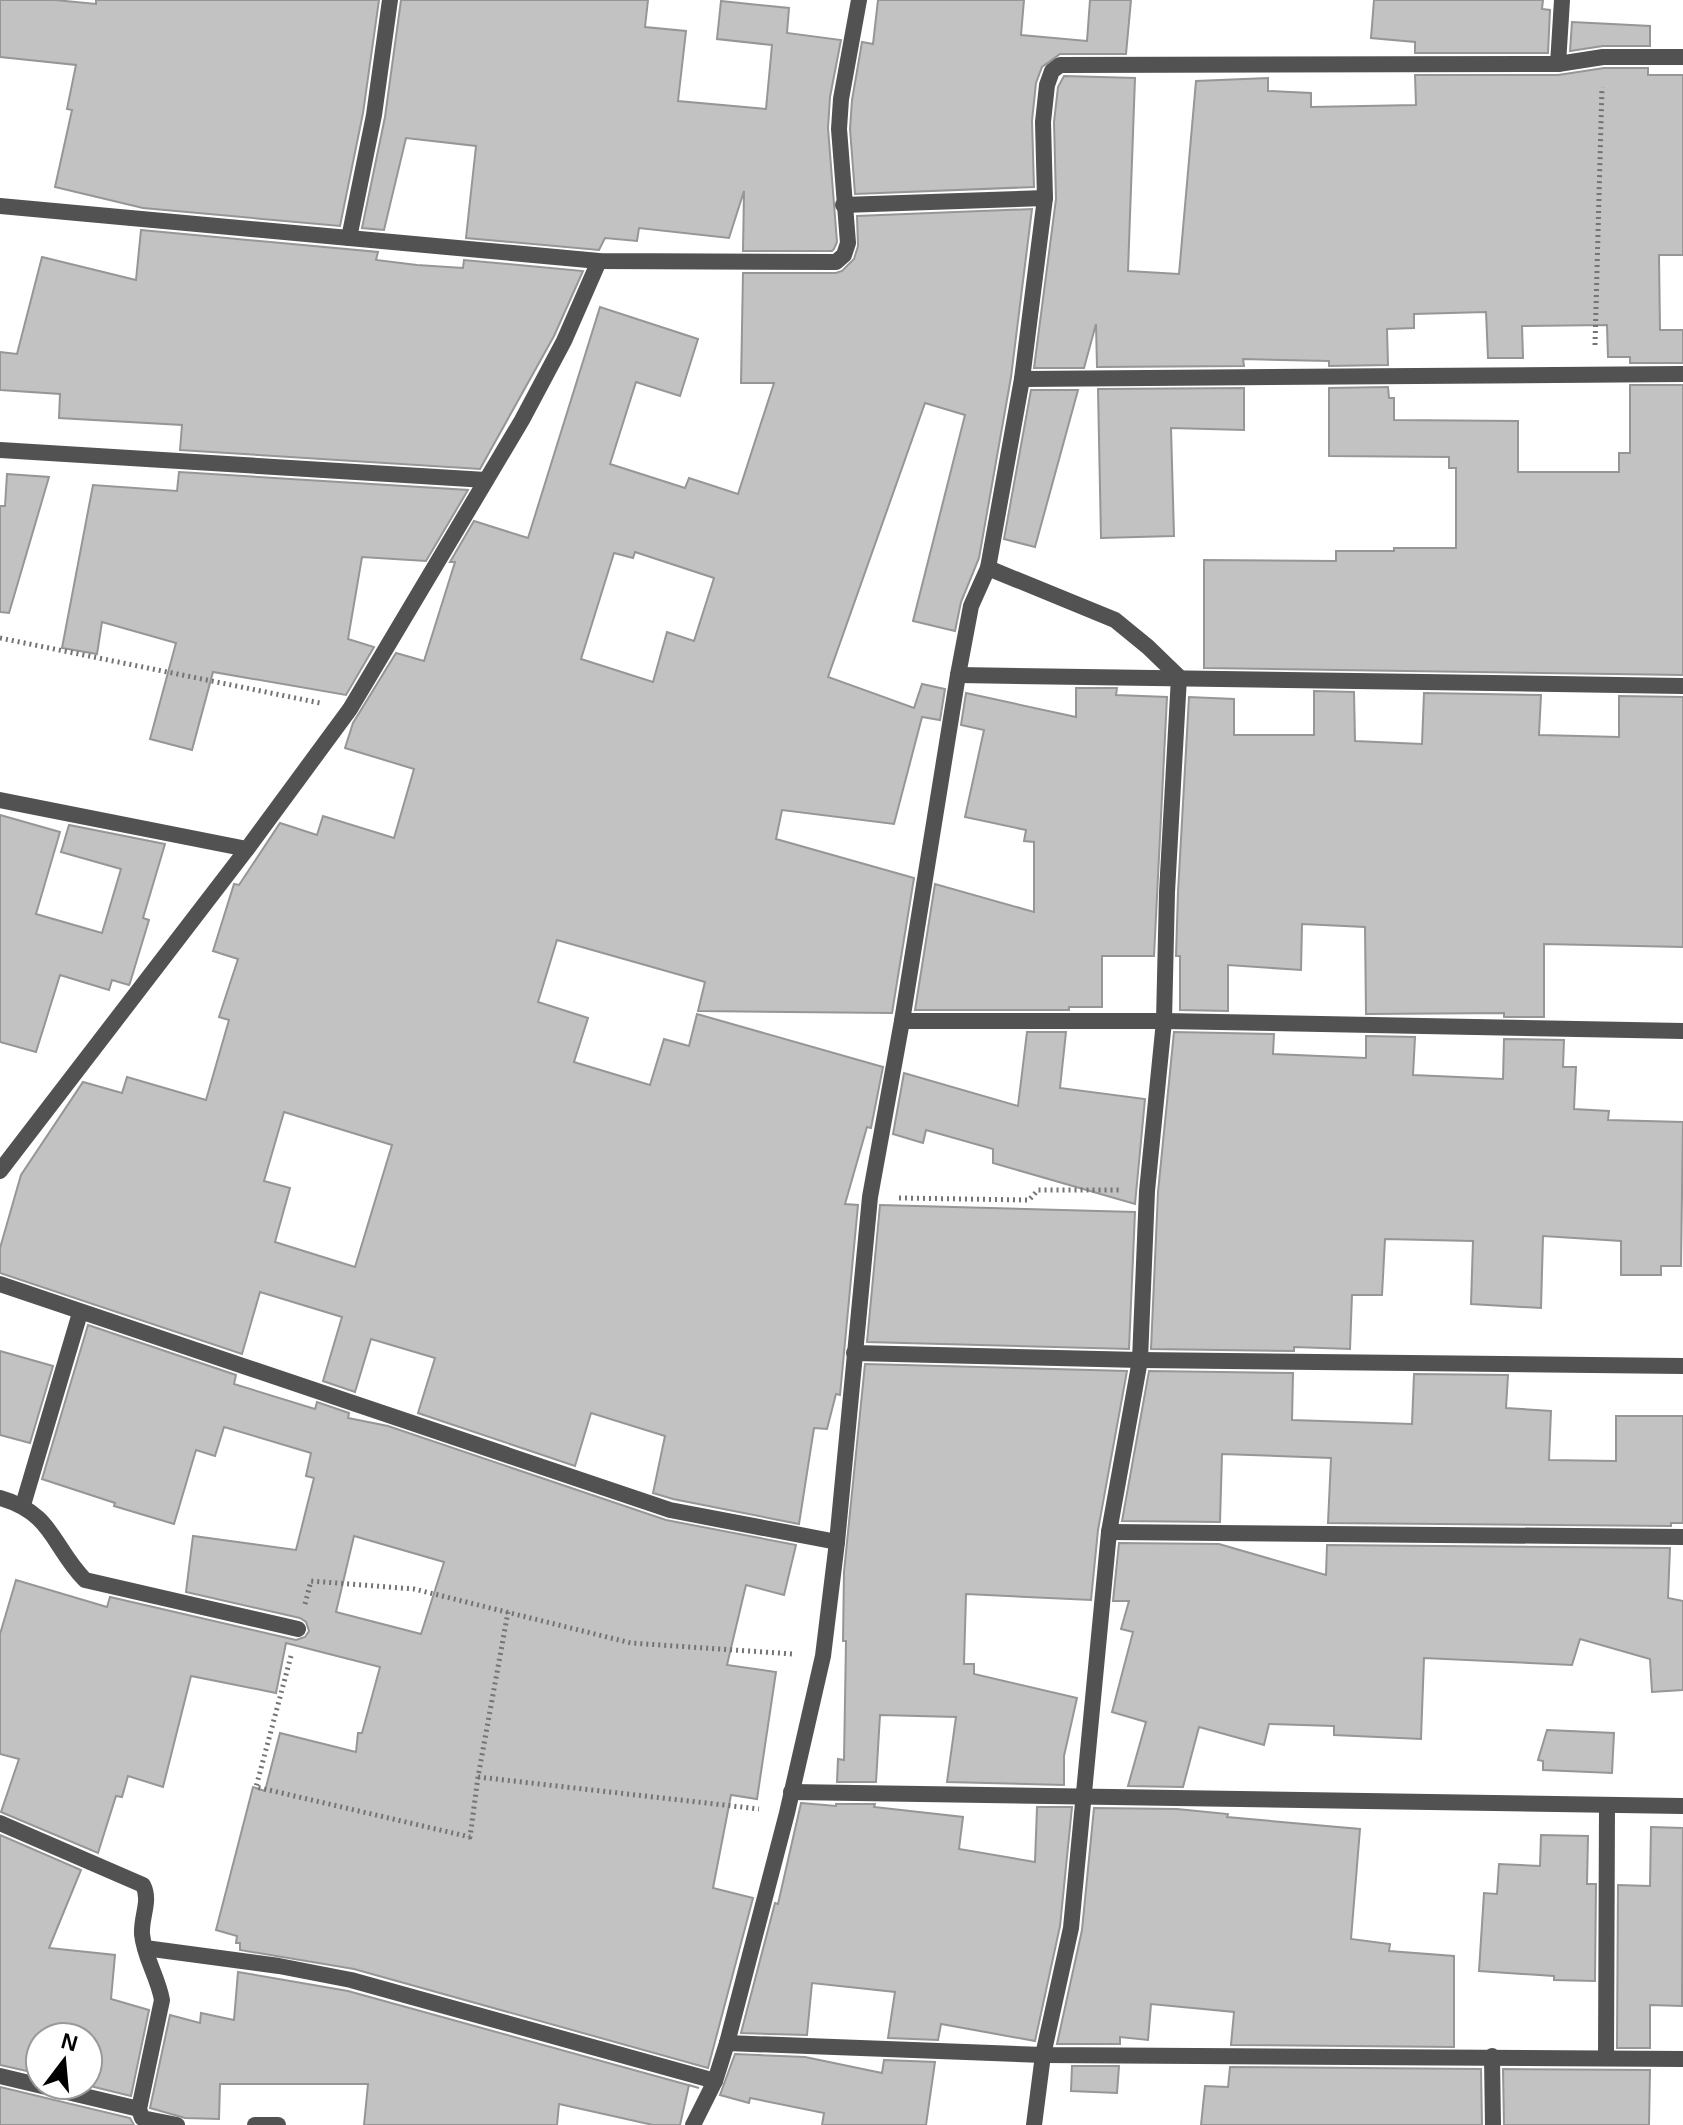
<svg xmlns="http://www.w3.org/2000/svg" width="1683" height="2125" font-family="Arial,sans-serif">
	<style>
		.building { fill: #c2c2c2; stroke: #969696; stroke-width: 2; fill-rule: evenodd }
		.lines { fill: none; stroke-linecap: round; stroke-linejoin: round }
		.path { stroke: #747474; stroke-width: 5; stroke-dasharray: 2 4; stroke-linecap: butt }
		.minor { stroke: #525252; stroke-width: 16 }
	</style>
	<rect width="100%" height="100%" fill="#fff"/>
	<g class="building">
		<polygon points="0,0 55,0 96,4 96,0 379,0 363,113 340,226 143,208 55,187 72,110 67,109 76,65 0,57"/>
		<polygon points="401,0 648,0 645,27 686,31 678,101 766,109 772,45 717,39 721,1 789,8 787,33 841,40 830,97 828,128 837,242 834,249 832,251 743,251 744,191 729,238 639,228 637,241 605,238 599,250 466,238 476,146 406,138 384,230 362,228 385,117"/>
		<polygon points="878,0 1024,0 1021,35 1087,41 1090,0 1131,0 1126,54 1060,54 1042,67 1036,83 1032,121 1034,187 855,194 850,129 852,100 862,42 873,44"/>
		<polygon points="1374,0 1543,0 1542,9 1550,10 1548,53 1415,53 1415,42 1371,38"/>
		<polygon points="1572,22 1650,26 1650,46 1603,46 1570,51"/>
		<polygon points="1604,68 1648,68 1648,75 1683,75 1683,255 1659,255 1660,330 1683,330 1683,363 1630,363 1630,357 1608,357 1607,325 1522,326 1523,358 1488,358 1486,312 1414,314 1414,328 1387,329 1388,365 1329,366 1329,361 1243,359 1244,366 1097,367 1096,324 1084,368 1034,368 1056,199 1054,122 1058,87 1064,76 1135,78 1128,271 1179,274 1196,81 1268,78 1268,91 1311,93 1311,107 1416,105 1415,75 1558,75"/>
		<path d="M1032,209L1011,377L979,558L961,602L955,631L913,621L965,415L925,403L828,677L914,708L922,684L945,689L940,720L922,717L894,824L782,810L776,839L914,878L892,1013L698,1011L705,982L557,940L538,1002L588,1018L574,1062L650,1085L664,1039L689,1046L697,1014L883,1067L871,1128L867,1127L845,1204L858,1205L840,1395L836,1394L827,1429L814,1428L799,1524L673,1499L653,1493L665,1436L591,1413L575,1466L418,1413L435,1358L371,1339L355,1392L323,1381L342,1317L260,1292L242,1354L0,1273V1248L21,1175L83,1082L122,1093L127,1077L206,1100L229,1020L219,1017L238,959L213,951L234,884L239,885L280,823L317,835L323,816L394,838L414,769L345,748L353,723L396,653L424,661L455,562H450L474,521L528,538L600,307L698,339L680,396L636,382L610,464L685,488L689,478L738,494L774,383H741L743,273H836L842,271L854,259L858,246L857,216ZM635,552L714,578L694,641L667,632L653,682L581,659L614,553L633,558ZM284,1112L392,1145L355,1267L275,1242L290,1188L264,1181Z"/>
		<polygon points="141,230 378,252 376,260 417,265 463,268 464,260 583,271 554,336 480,469 180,450 182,425 59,418 60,394 0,390 0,352 17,354 42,257 136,280"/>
		<polygon points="1630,385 1683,385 1683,675 1204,668 1204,560 1336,561 1336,551 1394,551 1394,548 1456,548 1456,468 1449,468 1449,457 1329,456 1329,388 1388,387 1389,398 1394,398 1394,420 1518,421 1518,472 1619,472 1619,453 1630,453"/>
		<polygon points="1244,388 1244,430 1171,428 1174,536 1101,538 1098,389"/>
		<polygon points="1031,390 1078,390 1035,547 1004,539"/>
		<polygon points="179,472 468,490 426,561 362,557 348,639 374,647 346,695 213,672 192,750 150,739 176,643 102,622 97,654 62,648 93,485 177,491"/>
		<polygon points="7,474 49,477 9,613 0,612 0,506 5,506"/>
		<polygon points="1076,688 1117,688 1116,695 1167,697 1154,956 1102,956 1102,1007 1069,1007 1069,1010 915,1010 935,884 1034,912 1034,842 1024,841 1026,830 965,817 984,730 961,725 966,693 1076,717"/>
		<polygon points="1314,691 1354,692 1355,741 1422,744 1424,693 1541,695 1539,735 1619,737 1619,696 1683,697 1683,947 1544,944 1544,1017 1504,1017 1504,1013 1366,1014 1365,927 1302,924 1301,970 1228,965 1228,1011 1180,1010 1180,956 1176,956 1178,892 1189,697 1234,699 1234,735 1314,735"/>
		<polygon points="0,815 60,832 36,914 102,933 121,869 61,852 69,825 165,844 143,918 149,920 130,983 129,985 112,980 109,990 60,975 36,1052 0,1042"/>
		<polygon points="1027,1032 1066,1032 1060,1088 1145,1099 1135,1204 993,1163 993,1149 926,1130 923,1143 893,1134 904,1073 1018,1106"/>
		<polygon points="1174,1032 1274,1034 1273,1054 1366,1058 1366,1036 1415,1037 1413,1075 1503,1079 1504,1039 1564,1040 1563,1067 1576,1067 1574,1109 1609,1111 1608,1120 1683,1122 1681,1266 1661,1266 1661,1275 1621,1275 1621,1241 1543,1236 1541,1308 1471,1304 1473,1241 1385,1239 1382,1295 1352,1295 1350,1349 1294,1347 1294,1351 1151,1349 1158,1192"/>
		<polygon points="880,1205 1135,1212 1129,1349 867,1342"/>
		<path d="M88,1325L236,1375L234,1384L315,1409L317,1402L349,1413L348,1418L388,1426L666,1520L796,1545L784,1595L746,1585L727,1665L776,1672L757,1799L731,1795L713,1888L753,1898L708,2068L354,1969L240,1950V1943H236L237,1936L216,1930L253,1787L265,1791L280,1733L356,1752L358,1733H362L380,1667L286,1643L276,1693L191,1676L163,1787L128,1776L122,1797L116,1796L98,1853L1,1812L19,1759L0,1754V1634L16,1580L107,1607L110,1597L296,1640L305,1637L309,1631L306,1622L300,1618L186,1592L193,1536L296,1550L314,1478L306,1476L311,1453L224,1427L215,1456L196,1450L174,1524L114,1506L115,1503L42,1479ZM354,1536L444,1562L421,1634L336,1612Z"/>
		<polygon points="0,1351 53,1366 30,1443 0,1435"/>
		<polygon points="865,1364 1127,1371 1098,1530 1091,1600 966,1594 964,1664 974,1664 974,1674 1077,1698 1064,1756 1064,1785 947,1782 956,1717 880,1715 876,1782 837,1782 838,1759 844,1760 846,1641 843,1641 844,1572"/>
		<polygon points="1149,1371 1293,1373 1292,1420 1412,1424 1414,1374 1508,1375 1506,1408 1551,1411 1549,1460 1616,1461 1616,1416 1683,1416 1683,1523 1671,1523 1671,1526 1328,1523 1331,1458 1222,1454 1220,1522 1122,1521"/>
		<polygon points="1119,1543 1219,1544 1326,1575 1327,1545 1670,1548 1668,1598 1683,1601 1683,1690 1652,1692 1650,1659 1580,1639 1572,1665 1424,1658 1421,1739 1334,1735 1334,1726 1269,1724 1264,1745 1199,1727 1183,1787 1128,1786 1146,1722 1112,1712 1133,1632 1121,1629 1129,1601 1113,1601"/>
		<polygon points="1547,1730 1614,1733 1612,1773 1543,1770 1543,1761 1538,1760"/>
		<polygon points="801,1803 836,1806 836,1804 875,1804 874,1807 963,1817 959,1849 1035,1862 1037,1807 1072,1807 1060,1926 1035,2041 941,2024 938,2040 888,2038 895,1992 812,1983 807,2035 741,2033 775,1903 778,1904"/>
		<polygon points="1094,1808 1177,1809 1228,1814 1227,1817 1360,1829 1351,1939 1390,1944 1389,1951 1454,1956 1454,2047 1231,2045 1234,2012 1151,2004 1148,2040 1120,2037 1120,2044 1057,2044 1082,1930"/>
		<polygon points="1651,1827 1683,1828 1682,2006 1650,2005 1650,2048 1617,2048 1618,1885 1650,1886"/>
		<polygon points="0,1835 81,1870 49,1948 115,1955 111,1999 149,2010 131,2096 86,2085 88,2085 88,2037 40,2037 40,2074 0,2065"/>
		<polygon points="1541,1835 1588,1836 1587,1884 1596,1884 1595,1981 1554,1980 1554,1976 1479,1971 1484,1893 1497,1894 1499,1864 1540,1866"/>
		<polygon points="238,1972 348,1991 699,2088 689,2085 680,2125 653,2125 559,2104 557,2125 364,2125 368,2084 220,2084 219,2119 185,2118 150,2108 170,2015 200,2023 201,2013 234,2020"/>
		<polygon points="735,2054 805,2057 882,2073 884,2060 935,2062 926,2125 822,2125 824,2113 750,2098 749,2103 720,2095"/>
		<polygon points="1072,2066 1119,2066 1117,2093 1071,2091"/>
		<polygon points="1230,2067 1481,2069 1482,2125 1201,2125 1205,2086 1228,2087"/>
		<polygon points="1503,2069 1650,2070 1649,2125 1504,2125"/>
		<polygon points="0,2087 130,2118 134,2125 0,2125"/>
	</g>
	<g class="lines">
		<g class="path">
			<polyline points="1595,345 1602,87"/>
			<polyline points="0,638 320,703"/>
			<polyline points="899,1198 1029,1200 1038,1190 1120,1190"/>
			<polyline points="305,1604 311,1581 414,1589 631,1643 793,1654"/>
			<polyline points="291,1656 256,1787 470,1837 478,1777 508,1612"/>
			<polyline points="478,1777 759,1809"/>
		</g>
		<g class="minor">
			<polyline points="1558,64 1562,0"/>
			<polyline points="843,205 1045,198"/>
			<polyline points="0,206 599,261 836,262 844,255 848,243 839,129 841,99 859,0"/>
			<polyline points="349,238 374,115 390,0"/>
			<polyline points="1022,379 1683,374"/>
			<polyline points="0,450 486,480"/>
			<polyline points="988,568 1115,620 1148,647 1179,677 1167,892 1164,1021 1147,1191 1140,1360 1109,1532 1071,1928 1043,2055 1034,2125"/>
			<polyline points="958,675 1683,686"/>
			<polyline points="0,800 247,849"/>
			<polyline points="902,1021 1164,1021 1683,1031"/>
			<polyline points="0,1171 247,849 350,709 522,420 564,341 599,261"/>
			<polyline points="0,1284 670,1510 837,1542"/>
			<polyline points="854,1353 1140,1360 1683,1366"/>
			<path d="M0,1498C53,1513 52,1546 85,1580L298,1629"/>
			<polyline points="23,1505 80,1313"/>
			<polyline points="1109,1532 1683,1537"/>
			<polyline points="791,1792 1683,1806"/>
			<path d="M0,1823L143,1885C151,1901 141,1916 142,1934C144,1957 158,1977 162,2000L139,2109L142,2118L177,2125"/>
			<polyline points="145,1948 279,1966 351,1980 715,2081"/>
			<polyline points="727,2043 1043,2055 1683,2059"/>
			<polyline points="1492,2056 1493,2125"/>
			<polyline points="1606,2058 1607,1805"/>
			<polyline points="0,2076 139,2109"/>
			<polyline points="255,2125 278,2125"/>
			<polyline points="693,2125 715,2081 727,2043 787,1813 823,1656 837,1542 870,1197 902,1021 958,675 971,606 988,568 1022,379 1045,198 1043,122 1047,85 1052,71 1060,65 1558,64 1603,57 1683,57"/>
		</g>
	</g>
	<g transform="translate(64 2061) rotate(16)"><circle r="38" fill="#ffffff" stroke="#999999" stroke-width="2"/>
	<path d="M0-6L14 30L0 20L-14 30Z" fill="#000000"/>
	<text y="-12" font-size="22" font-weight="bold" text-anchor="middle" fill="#000000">N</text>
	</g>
</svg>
